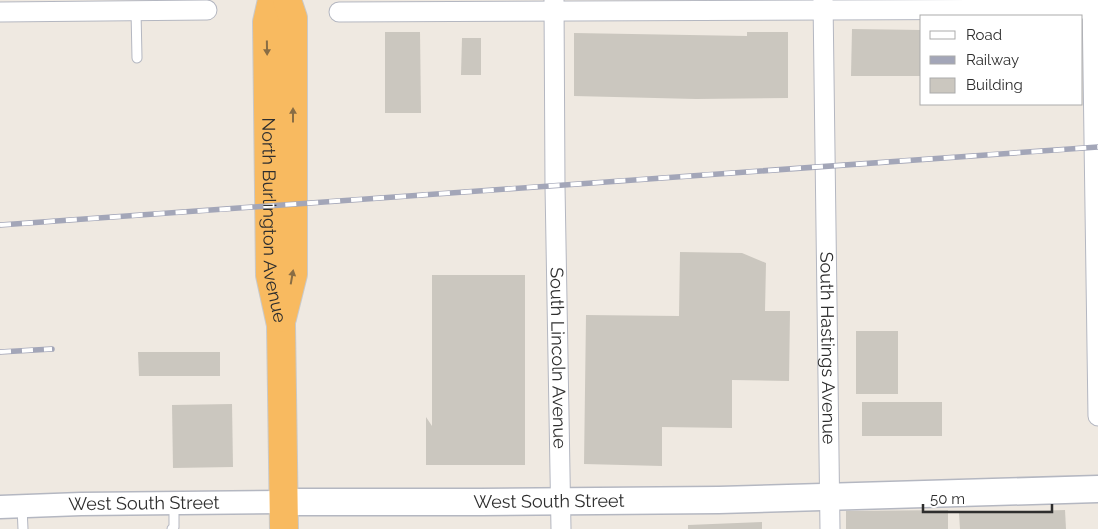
<svg xmlns="http://www.w3.org/2000/svg" width="1098" height="529" font-family="Raleway,sans-serif">
	<style>
		.building { fill: #cbc7bf }
		.lines { fill: none; stroke-linecap: round; stroke-linejoin: round }
		.service-casing { stroke: #b4b7c1; stroke-width: 11 }
		.minor-casing { stroke: #b4b7c1; stroke-width: 21 }
		.tertiary-casing { stroke: #b4b7c1; stroke-width: 25 }
		.secondary-casing { stroke: #b4b7c1; stroke-width: 29 }
		.trunk-casing { stroke: #c9c9c9; stroke-width: 30 }
		.service { stroke: #fff; stroke-width: 9 }
		.minor { stroke: #fff; stroke-width: 19 }
		.tertiary { stroke: #fff; stroke-width: 22 }
		.secondary { stroke: #fff; stroke-width: 26 }
		.trunk { stroke: #f8ba60; stroke-width: 28 }
		.rail-casing { stroke: #a3a6b8; stroke-width: 5.5 }
		.rail { stroke: #fff; stroke-width: 4; stroke-dasharray: 11; stroke-linecap: butt }
		.oneway { fill: #896d44 }
		.labels { text-anchor: middle; stroke-width: 4.5; stroke-linejoin: round; paint-order: stroke }
		.street-label { font-size: 18px; fill: #2e2e2e; stroke: #fff }
	</style>
	<rect width="100%" height="100%" fill="#efe9e1"/>
	<g class="building">
		<polygon points="852,29 922,30 922,76 851,76"/>
		<polygon points="385,32 420,32 421,113 385,113"/>
		<polygon points="747,32 788,32 788,98 696,99 574,96 574,33 747,36"/>
		<polygon points="462,38 481,38 481,75 461,75"/>
		<polygon points="680,252 742,253 766,263 765,311 790,311 789,381 732,380 732,428 662,427 662,466 584,464 586,315 679,316"/>
		<polygon points="432,275 525,275 525,465 426,465 426,417 432,426"/>
		<rect x="856" y="331" width="42" height="63"/>
		<polygon points="138,352 220,352 220,376 139,376"/>
		<rect x="862" y="402" width="80" height="34"/>
		<polygon points="232,404 233,467 173,468 172,405"/>
		<polygon points="948,510 948,529 846,529 846,511"/>
		<polygon points="1065,510 1066,529 960,529 959,513"/>
		<polygon points="762,522 762,529 688,529 688,525"/>
	</g>
	<g class="lines">
		<g class="service-casing">
			<g id="service">
				<polyline points="136,11 137,58"/>
				<polyline points="22,507 23,529"/>
				<polyline points="172,529 174,527 174,503"/>
			</g>
		</g>
		<g class="minor-casing">
			<g id="minor">
				<path id="s1" d="M554,0L555,186L561,529"/>
				<path id="s2" d="M823,0L830,529"/>
				<polyline points="1092,0 1098,416"/>
				<polyline points="0,12 207,10"/>
				<polyline points="339,12 1098,9"/>
			</g>
		</g>
		<g class="tertiary-casing">
			<g id="tertiary">
				<path id="s3" d="M0,507L81,504L283,502"/>
			</g>
		</g>
		<g class="secondary-casing">
			<g id="secondary">
				<path id="s4" d="M283,502H481L719,500L1098,489"/>
			</g>
		</g>
		<g class="trunk-casing">
			<g id="trunk">
				<path id="s5" d="M272,0L267,22L270,275L281,325L284,529"/>
				<polyline points="282,318 293,274 293,18 287,0"/>
			</g>
		</g>
		<use href="#service" class="service"/>
		<use href="#minor" class="minor"/>
		<use href="#tertiary" class="tertiary"/>
		<use href="#secondary" class="secondary"/>
		<use href="#trunk" class="trunk"/>
		<g class="rail-casing">
			<g id="rail">
				<polyline points="0,225 1098,147"/>
				<polyline points="0,352 52,349"/>
			</g>
		</g>
		<use href="#rail" class="rail"/>
	</g>
	<defs><path id="oneway-solid" d="M-6-.8H1V-3.2L6.5 0L1 3.2V.8H-6Z" transform="scale(1.25)"/></defs>
	<g class="oneway">
		<use href="#oneway-solid" transform="translate(267 48) rotate(89)"/>
		<use href="#oneway-solid" transform="translate(293 115) rotate(-90)"/>
		<use href="#oneway-solid" transform="translate(292 277) rotate(-80)"/>
	</g>
	<g class="labels">
		<g class="street-label">
			<text dy="6" stroke="none"><textPath href="#s5" startOffset="221">North Burlington Avenue</textPath></text>
			<text dy="6" stroke="none"><textPath href="#s2" startOffset="348">South Hastings Avenue</textPath></text>
			<text dy="6" stroke="none"><textPath href="#s1" startOffset="358">South Lincoln Avenue</textPath></text>
			<text dy="6" stroke="none"><textPath href="#s4" startOffset="266">West South Street</textPath></text>
			<text dy="6" stroke="none"><textPath href="#s3" startOffset="144">West South Street</textPath></text>
		</g>
	</g>
	<rect x="920" y="15" width="162" height="90" fill="#ffffff" stroke="#ababab"/>
	<rect x="930" y="31" width="25" height="8" fill="#ffffff" stroke="#ababab"/>
	<text x="966" y="40" font-size="15" fill="#2e2e2e">Road</text>
	<rect x="930" y="56" width="25" height="8" fill="#a3a6b8" stroke="#ababab"/>
	<text x="966" y="65" font-size="15" fill="#2e2e2e">Railway</text>
	<rect x="930" y="78" width="25" height="15" fill="#cbc7bf" stroke="#ababab"/>
	<text x="966" y="90" font-size="15" fill="#2e2e2e">Building</text>
	<path d="M923 504v8h129v-8" fill="none" stroke="#2e2e2e" stroke-width="2.5"/>
	<text x="930" y="504" font-size="15" fill="#2e2e2e" stroke="#ffffff" stroke-width="4" paint-order="stroke">50 m</text>
</svg>
